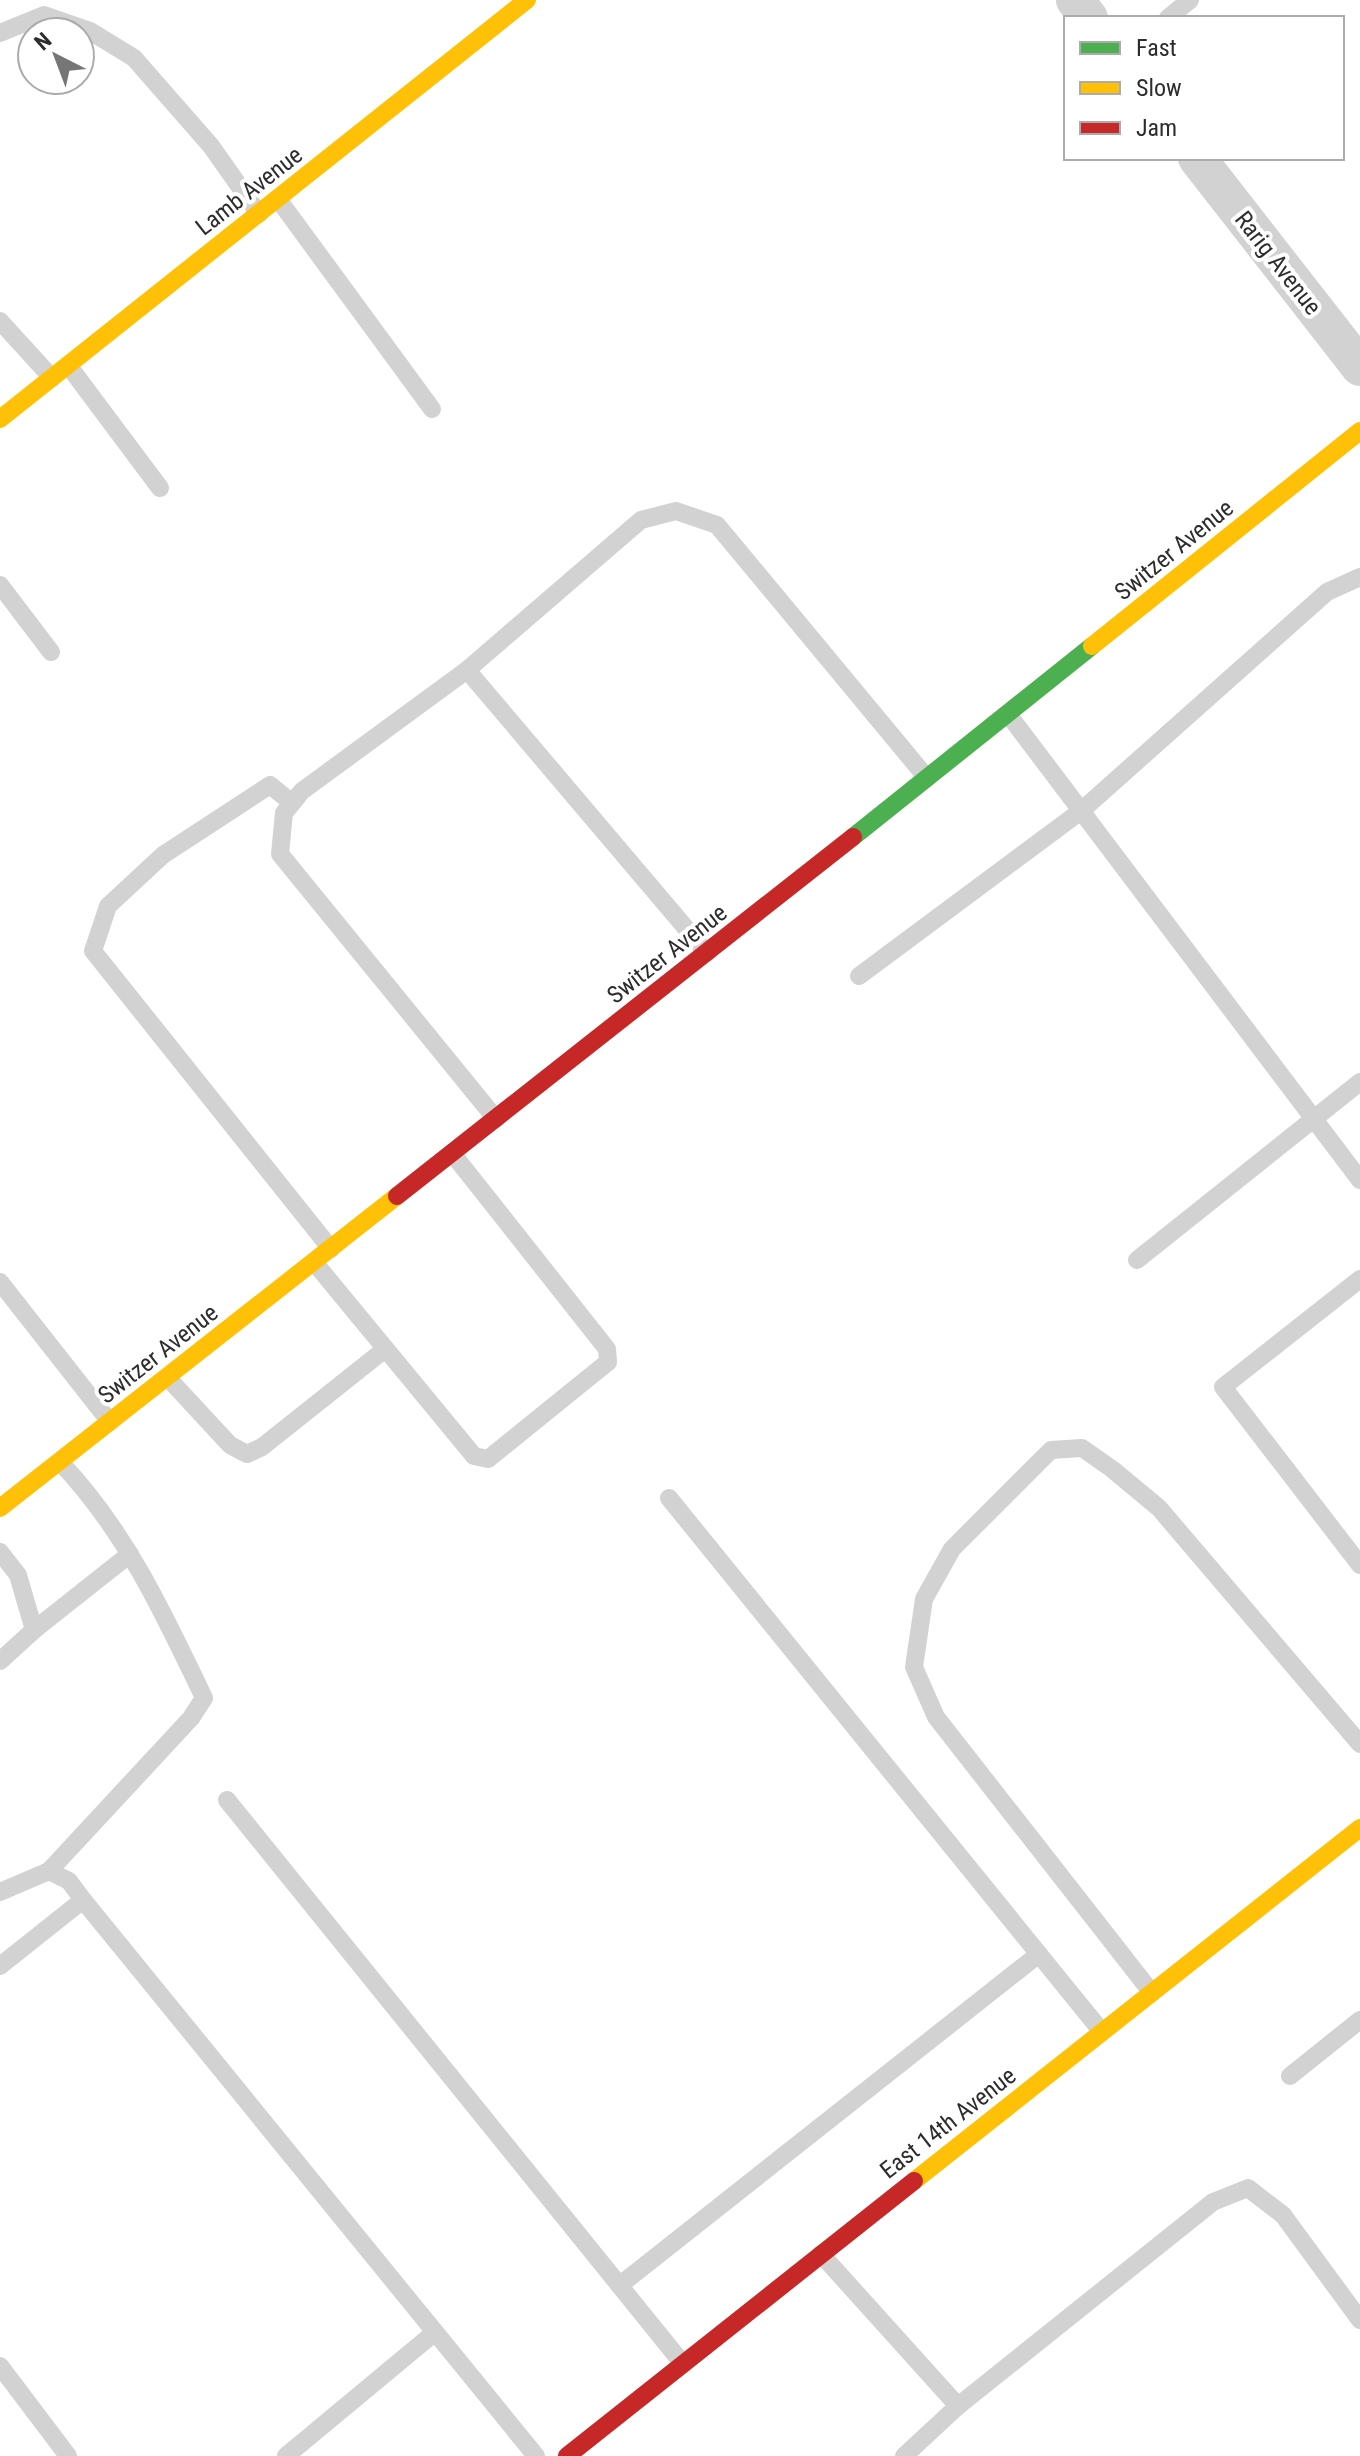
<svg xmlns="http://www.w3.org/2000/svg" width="1360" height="2456" font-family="'Roboto Condensed',sans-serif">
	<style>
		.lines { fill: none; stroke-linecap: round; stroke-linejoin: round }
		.lane { stroke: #d2d2d2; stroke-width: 18 }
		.street { stroke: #d2d2d2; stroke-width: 38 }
		.fast { stroke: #4caf50; stroke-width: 18 }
		.slow { stroke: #ffc107; stroke-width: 18 }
		.jam { stroke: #c62828; stroke-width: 18 }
		.labels { text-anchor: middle; stroke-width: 8; stroke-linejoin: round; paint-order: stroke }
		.street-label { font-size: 24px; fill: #2d2d2d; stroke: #fff }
	</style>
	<rect width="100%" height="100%" fill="#fff"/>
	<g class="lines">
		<g class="lane">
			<polyline points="1168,18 1190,0"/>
			<polyline points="0,33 44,15 90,31 134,58 211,146 259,214"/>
			<polyline points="278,199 432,409"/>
			<polyline points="0,321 52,378"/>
			<polyline points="68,365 160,488"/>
			<polyline points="0,585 51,652"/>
			<polyline points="467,670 302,791 284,813 280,854 496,1119"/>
			<polyline points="1008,714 1360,1180"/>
			<polyline points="292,803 270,785 163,855 108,906 93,951 331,1249"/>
			<polyline points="707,953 467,670 641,520 676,511 717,525 927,778"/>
			<polyline points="859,976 1081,811 1327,592 1360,577"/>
			<polyline points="1137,1260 1360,1082"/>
			<polyline points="314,1262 474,1456 488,1459 608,1362 607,1349 452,1153"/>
			<polyline points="1360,1279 1223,1387 1360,1565"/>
			<polyline points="0,1282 110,1422"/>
			<polyline points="167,1377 230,1445 247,1454 262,1447 384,1350"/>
			<polyline points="669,1498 1102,2032"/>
			<polyline points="0,1552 18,1575 34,1630 0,1661"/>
			<polyline points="34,1630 130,1554"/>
			<polyline points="227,1800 683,2364"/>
			<path d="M49,1871L191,1718L204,1698C164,1614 125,1530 60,1462"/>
			<polyline points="0,1892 49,1871 69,1881 83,1900"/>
			<polyline points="0,1966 83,1900 536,2456"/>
			<polyline points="1152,1993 936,1717 914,1667 924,1599 952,1549 1051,1450 1082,1448 1112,1469 1159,1508 1360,1744"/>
			<polyline points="1290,2076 1360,2020"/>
			<polyline points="821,2254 958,2406 1213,2202 1248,2188 1283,2215 1360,2320"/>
			<polyline points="620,2285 1039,1954"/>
			<polyline points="0,2366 68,2456"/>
			<polyline points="286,2456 434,2333"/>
			<polyline points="904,2456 958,2406"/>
		</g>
		<g class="street">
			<polyline points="1075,0 1089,18"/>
			<polyline points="1197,158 1360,367"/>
		</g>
		<polyline class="fast" points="853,837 1092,646"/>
		<g class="slow">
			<polyline points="0,419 527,0"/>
			<polyline points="1092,646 1360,431"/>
			<polyline points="0,1508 397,1196"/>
			<polyline points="914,2181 1360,1828"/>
		</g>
		<g class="jam">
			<polyline points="397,1196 853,837"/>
			<polyline points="567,2456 914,2181"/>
		</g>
	</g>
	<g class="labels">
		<g class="street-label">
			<text transform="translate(249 191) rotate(-38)" y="8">Lamb Avenue</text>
			<text transform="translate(1278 263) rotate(52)" y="8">Rarig Avenue</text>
			<text transform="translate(1174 550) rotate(-39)" y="8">Switzer Avenue</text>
			<text transform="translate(667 954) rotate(-38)" y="8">Switzer Avenue</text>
			<text transform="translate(158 1354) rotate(-38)" y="8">Switzer Avenue</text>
			<text transform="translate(948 2123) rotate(-38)" y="8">East 14th Avenue</text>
		</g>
	</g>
	<rect x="1064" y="16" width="280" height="144" fill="#ffffff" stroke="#ababab" stroke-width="2"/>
	<rect x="1080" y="42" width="40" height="12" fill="#4caf50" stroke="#ababab" stroke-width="2"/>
	<text x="1136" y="56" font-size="24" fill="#2d2d2d">Fast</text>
	<rect x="1080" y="82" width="40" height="12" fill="#ffc107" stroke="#ababab" stroke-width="2"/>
	<text x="1136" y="96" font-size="24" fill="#2d2d2d">Slow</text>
	<rect x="1080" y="122" width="40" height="12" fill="#c62828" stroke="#ababab" stroke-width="2"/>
	<text x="1136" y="136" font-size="24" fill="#2d2d2d">Jam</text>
	<g transform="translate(56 56) rotate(318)"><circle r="38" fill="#ffffff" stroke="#ababab" stroke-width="2"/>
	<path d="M0-6L14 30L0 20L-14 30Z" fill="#767676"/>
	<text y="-12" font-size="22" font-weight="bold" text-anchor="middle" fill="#2d2d2d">N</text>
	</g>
</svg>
